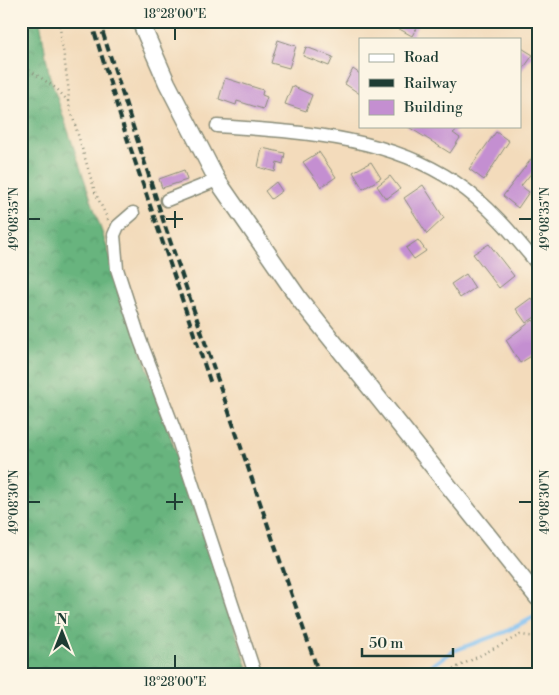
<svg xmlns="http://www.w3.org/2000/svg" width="559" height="695" font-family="'Libre Bodoni',serif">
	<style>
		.forest { fill: url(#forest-crowns); stroke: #437859 }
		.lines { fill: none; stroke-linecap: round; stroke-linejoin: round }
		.stream { stroke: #7cbef2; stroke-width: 4 }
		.building { fill: #c48fd1 }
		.minor-casing { stroke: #898c78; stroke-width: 15 }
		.major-casing { stroke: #898c78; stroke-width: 19 }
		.path { stroke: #898c78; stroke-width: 2.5; stroke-dasharray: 1 4; stroke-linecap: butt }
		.minor { stroke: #fff; stroke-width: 12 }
		.major { stroke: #fff; stroke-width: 16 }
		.rail { stroke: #1f3d34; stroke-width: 4; stroke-dasharray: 8 4; stroke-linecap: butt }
		.ticks { fill: none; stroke: #1f3d34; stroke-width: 2 }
		.neatline { fill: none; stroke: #1f3d34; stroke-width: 2 }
		.ticks-label { font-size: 12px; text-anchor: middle; fill: #1f3d34 }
	</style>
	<defs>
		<pattern id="forest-crowns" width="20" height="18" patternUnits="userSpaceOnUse" patternTransform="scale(1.25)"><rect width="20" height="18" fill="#67b47e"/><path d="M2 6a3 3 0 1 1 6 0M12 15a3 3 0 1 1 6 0" fill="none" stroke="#549468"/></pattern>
	</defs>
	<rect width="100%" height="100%" fill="#fcf5e5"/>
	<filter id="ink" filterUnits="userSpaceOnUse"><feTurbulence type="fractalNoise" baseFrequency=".02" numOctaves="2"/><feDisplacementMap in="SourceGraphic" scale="10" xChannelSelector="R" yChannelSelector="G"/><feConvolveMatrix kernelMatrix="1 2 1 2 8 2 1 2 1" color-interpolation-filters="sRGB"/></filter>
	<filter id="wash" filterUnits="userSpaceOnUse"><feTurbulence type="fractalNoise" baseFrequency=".0096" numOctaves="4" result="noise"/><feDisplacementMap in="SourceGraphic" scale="20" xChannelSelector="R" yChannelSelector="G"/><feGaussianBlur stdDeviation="1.12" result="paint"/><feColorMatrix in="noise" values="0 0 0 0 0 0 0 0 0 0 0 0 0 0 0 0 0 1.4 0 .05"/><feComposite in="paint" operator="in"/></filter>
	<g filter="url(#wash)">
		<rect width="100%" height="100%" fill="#f3dbbb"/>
		<polygon class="forest" points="21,21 40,21 49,74 250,674 21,674"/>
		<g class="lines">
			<polyline class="stream" points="420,674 453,651 505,632 538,615"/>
		</g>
		<g id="blocks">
			<g class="building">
				<polygon points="385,21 420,21 412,36"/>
				<polygon points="278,40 296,46 289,68 271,63"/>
				<polygon points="306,47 333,57 329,66 303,56"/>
				<polygon points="520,47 533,55 520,73"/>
				<polygon points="353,69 360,74 360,94 345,84"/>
				<polygon points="225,78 263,90 262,95 267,97 263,109 237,101 236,105 219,99"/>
				<polygon points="292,86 312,95 306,111 285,104"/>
				<polygon points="407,126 462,126 453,133 460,138 450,153"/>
				<polygon points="496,132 509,141 484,180 469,169"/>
				<polygon points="262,148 285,153 283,164 277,162 275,172 258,167"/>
				<polygon points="538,150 538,175 533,171 521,186 529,192 518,208 503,196"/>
				<polygon points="319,152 336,177 321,187 303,162"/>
				<polygon points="371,162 381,178 363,189 353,172"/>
				<polygon points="184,170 187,180 162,188 159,179"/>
				<polygon points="390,176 400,189 386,199 377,186"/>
				<polygon points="276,182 282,191 271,199 265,191"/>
				<polygon points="423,185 444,218 427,234 404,198"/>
				<polygon points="418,240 426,251 414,259 406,248"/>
				<polygon points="489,244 514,276 499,288 473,254"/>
				<polygon points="466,274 475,288 460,298 451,284"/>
				<polygon points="531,298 538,307 538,315 526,323 516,309"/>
				<polygon points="533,320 538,326 538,352 520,363 506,340"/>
			</g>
		</g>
	</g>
	<g filter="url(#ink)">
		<use href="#blocks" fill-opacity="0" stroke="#898c78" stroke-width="1"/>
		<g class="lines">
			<g class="minor-casing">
				<g id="minor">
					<path d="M217,126C298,132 386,135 455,182C488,204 513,234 538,265"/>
					<polyline points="167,200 217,180"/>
					<polyline points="133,213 118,226 114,235 117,269 140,340 177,437 255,674"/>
				</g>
			</g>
			<g class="major-casing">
				<polyline id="major" points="140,21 167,83 217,180 300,300 538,598"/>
			</g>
			<g class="path">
				<polyline points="59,21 69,92 68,101"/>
				<polyline points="21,64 57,89 68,101 95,192 108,220"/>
				<polyline points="444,674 520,635 538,637"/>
			</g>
			<use href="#minor" class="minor"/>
			<use href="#major" class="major"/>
			<g class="rail">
				<polyline points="91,21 125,132 211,384"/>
				<polyline points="99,21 166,229 319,674"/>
			</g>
		</g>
	</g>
	<path class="ticks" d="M175,28V40M175,211V228M28,219H40M166,219H183M519,219H532M175,493V510M28,502H40M166,502H183M519,502H532M175,655V668"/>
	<rect width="559" height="695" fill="none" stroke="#fcf5e5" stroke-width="55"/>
	<rect x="359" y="38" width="162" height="90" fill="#fcf5e5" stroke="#a4ab9e"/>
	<rect x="369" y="54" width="25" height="8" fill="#ffffff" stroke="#a4ab9e"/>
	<text x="404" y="62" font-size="15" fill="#1f3d34">Road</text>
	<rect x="369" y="79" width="25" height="8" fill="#1f3d34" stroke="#a4ab9e"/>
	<text x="404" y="88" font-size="15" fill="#1f3d34">Railway</text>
	<rect x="369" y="100" width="25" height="15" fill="#c48fd1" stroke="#a4ab9e"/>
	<text x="404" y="112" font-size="15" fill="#1f3d34">Building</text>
	<g transform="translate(62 632)" stroke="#fcf5e5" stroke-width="4" paint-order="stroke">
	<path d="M0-4L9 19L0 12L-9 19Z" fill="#1f3d34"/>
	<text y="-8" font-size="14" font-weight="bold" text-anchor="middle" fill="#1f3d34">N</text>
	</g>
	<path d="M362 648v8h91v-8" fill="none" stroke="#1f3d34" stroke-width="2.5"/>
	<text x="369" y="648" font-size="15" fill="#1f3d34" stroke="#fcf5e5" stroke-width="4" paint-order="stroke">50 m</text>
	<rect x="28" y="28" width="504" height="640" class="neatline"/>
	<g class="ticks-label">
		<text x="175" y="18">18°28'00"E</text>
		<text transform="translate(14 219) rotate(-90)" y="4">49°08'35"N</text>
		<text transform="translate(545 219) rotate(-90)" y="4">49°08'35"N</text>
		<text transform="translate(14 502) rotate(-90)" y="4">49°08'30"N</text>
		<text transform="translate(545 502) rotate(-90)" y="4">49°08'30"N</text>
		<text x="175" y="686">18°28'00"E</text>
	</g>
</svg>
